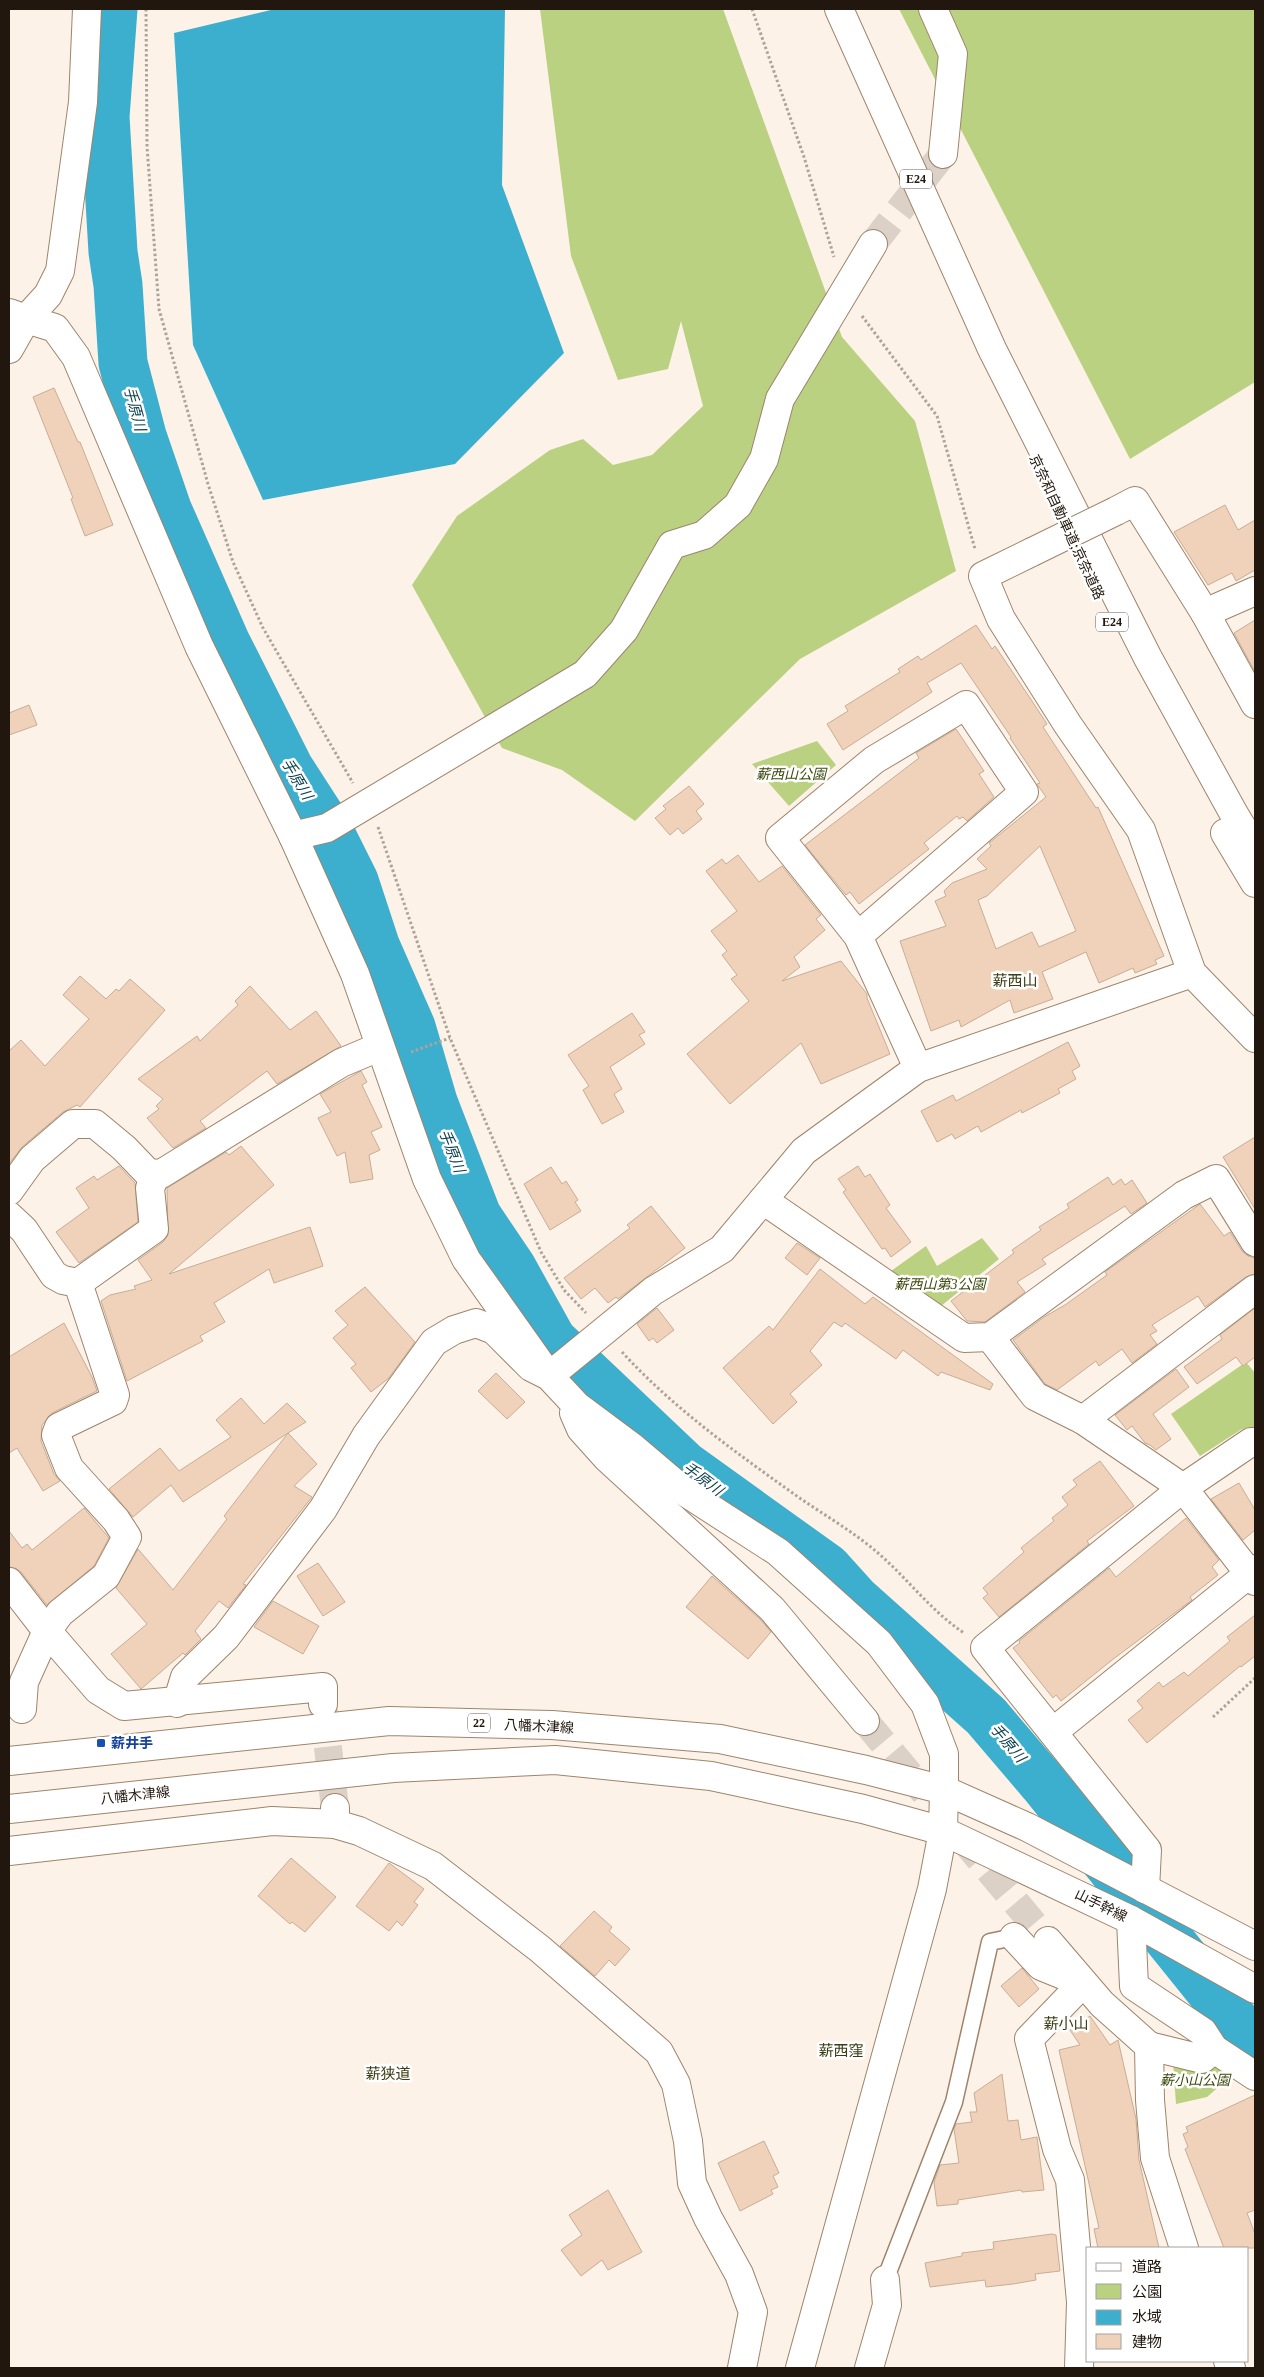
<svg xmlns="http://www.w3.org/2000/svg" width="1264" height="2377" font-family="'Times New Roman','Noto Sans JP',serif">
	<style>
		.green { fill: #b9d181 }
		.water { fill: #3cafce }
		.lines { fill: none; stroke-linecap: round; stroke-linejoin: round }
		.river { stroke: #3cafce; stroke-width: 49 }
		.building { fill: #efd2b9; stroke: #c8ad95; fill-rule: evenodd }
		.street-tunnel { stroke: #dcd1c6; stroke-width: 28; stroke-dasharray: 28 14; stroke-linecap: butt }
		.lane-casing { stroke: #9e846c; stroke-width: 19 }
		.street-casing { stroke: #9e846c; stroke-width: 30 }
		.secondary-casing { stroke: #9e846c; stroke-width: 30 }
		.primary-casing { stroke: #9e846c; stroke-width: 30 }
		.highway-casing { stroke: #9e846c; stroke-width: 30 }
		.path { stroke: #aea399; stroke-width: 3; stroke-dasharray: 2.5 2.5; stroke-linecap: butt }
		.lane { stroke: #fff; stroke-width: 16 }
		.street { stroke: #fff; stroke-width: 28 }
		.secondary { stroke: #fff; stroke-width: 28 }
		.primary { stroke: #fff; stroke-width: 28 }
		.highway { stroke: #fff; stroke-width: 28 }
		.secondary-bridge-casing { stroke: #9e846c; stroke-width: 30; stroke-linecap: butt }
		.secondary-bridge { stroke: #fff; stroke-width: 28 }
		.transit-dot { fill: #1a4fb4; stroke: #fff; stroke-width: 2 }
		.labels { text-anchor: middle; stroke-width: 5; stroke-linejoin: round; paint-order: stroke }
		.shield { fill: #fff; stroke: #645d56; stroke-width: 1 }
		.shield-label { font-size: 12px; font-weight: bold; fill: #21170e }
		.street-label { font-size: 14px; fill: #21170e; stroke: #fff }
		.park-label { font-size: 14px; font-style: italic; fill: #3c4a0e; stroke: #fff }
		.transit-label { font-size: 14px; font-weight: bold; fill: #164399; stroke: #fff; text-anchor: start }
		.water-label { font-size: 15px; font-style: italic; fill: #0e414e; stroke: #fff }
		.neighbourhood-label { font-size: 15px; fill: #3c3d14; stroke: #fff }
	</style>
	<rect width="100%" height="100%" fill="#fdf2e7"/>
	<g class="green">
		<polygon points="540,9 723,9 842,337 915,421 956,571 800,659 635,821 562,770 502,748 412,585 457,516 550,450 583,439 613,465 652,455 703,406 681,321 668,369 618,380 571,256"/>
		<polygon points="899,9 1255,9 1255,382 1130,459"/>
		<polygon points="817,741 836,765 789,806 752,764"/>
		<polygon points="982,1238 999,1259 941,1306 891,1271 926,1246 937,1266"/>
		<polygon points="1246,1362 1255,1373 1255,1428 1242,1429 1200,1456 1171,1414"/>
		<polygon points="1173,2061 1239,2069 1207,2097 1176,2104"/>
	</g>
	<polygon class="water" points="275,9 505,9 502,185 564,353 455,464 263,500 193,345 174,33"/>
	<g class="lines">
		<polyline class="river" points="113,9 105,117 113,252 118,285 123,363 142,436 167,509 226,643 289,768 327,827 354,881 375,945 411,1027 433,1102 477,1216 512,1268 552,1340 685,1466 827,1568 855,1599 986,1716 1043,1783 1242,2030 1255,2042"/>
	</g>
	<g class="building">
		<polygon points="54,388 78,442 80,442 113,525 85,536 71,499 73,498 33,397"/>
		<polygon points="1225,505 1238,530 1255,520 1255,570 1236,581 1232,573 1208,585 1174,532"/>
		<polygon points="1255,620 1255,672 1234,633"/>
		<path d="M976,625L992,649L995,646L1032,701L1047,724L1043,727L1096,808L1098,807L1164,956L1155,960L1157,964L1135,973L1133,968L1099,983L1086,952L1042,972L1053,999L1014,1013L1010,1000L961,1027L959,1020L931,1031L900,941L946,926L935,901L946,896L944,891L952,883L987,869L977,859L991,846L989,843L1046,797L1037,784L1040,783L1010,738L1011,737L961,663L927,683L932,692L843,750L827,724L848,711L845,706L900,672L898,669L918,656L921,660ZM1040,846L1076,931L1039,947L1032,932L996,949L978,900L987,896Z"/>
		<polygon points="29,705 37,725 9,735 9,713"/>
		<polygon points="956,729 984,771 979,774 994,797 967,821 963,817 959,819 957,816 924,843 929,849 859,904 850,892 846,895 805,845 919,758 916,753"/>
		<polygon points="689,786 704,804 696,811 702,819 683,834 678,828 670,835 655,818 666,809 663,806"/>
		<polygon points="738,855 759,882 782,866 821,915 816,919 825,930 794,957 800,967 782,981 841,961 867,994 867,998 890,1054 821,1084 801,1043 730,1104 687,1054 749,1001 731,979 737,975 722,955 727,951 711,931 737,911 706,871 722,859 726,864"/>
		<polygon points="80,976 106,999 116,989 119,991 130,979 165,1010 80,1107 77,1105 63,1112 22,1147 9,1164 9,1051 21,1040 45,1066 89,1019 63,995"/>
		<polygon points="250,986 290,1030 316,1011 341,1046 277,1084 267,1071 200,1121 206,1128 173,1148 147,1118 159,1109 156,1106 163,1099 138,1079 197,1036 200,1041 238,1005 235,1001"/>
		<polygon points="632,1013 645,1032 639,1035 645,1044 610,1067 622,1089 614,1094 624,1112 602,1124 583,1090 589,1086 568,1055"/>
		<polygon points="1068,1042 1080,1066 1072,1071 1076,1079 1058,1089 1060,1093 1022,1113 1021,1110 981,1132 978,1126 955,1139 952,1134 937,1142 921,1111 953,1095 956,1101"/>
		<polygon points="361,1071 367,1082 362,1085 382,1127 371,1132 380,1150 369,1155 373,1179 350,1183 345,1152 337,1156 318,1118 331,1112 320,1094"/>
		<polygon points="1255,1137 1255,1209 1223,1157"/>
		<polygon points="241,1146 274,1185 169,1274 310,1227 323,1266 274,1283 269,1269 214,1303 225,1322 200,1336 203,1341 127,1381 101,1301 110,1295 136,1289 134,1286 152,1280 138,1260 163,1242 168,1235 167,1188 226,1152 229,1155"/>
		<polygon points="119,1166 135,1183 138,1222 79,1263 56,1232 89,1208 76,1188 94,1176 97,1180"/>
		<polygon points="858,1166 865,1177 870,1174 890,1205 886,1208 911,1242 891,1257 885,1248 882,1249 843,1192 846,1190 838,1179"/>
		<polygon points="551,1167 562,1184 566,1181 578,1200 575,1202 581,1211 550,1230 524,1184"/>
		<polygon points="1108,1177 1113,1185 1121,1179 1125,1185 1132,1180 1147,1203 1131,1214 1125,1206 1042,1259 1046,1264 1017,1282 1025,1292 985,1322 967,1321 951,1301 1014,1253 1012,1250 1041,1230 1039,1227 1069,1208 1067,1204"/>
		<polygon points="1200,1204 1224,1236 1230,1232 1242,1251 1248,1256 1255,1258 1255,1274 1246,1277 1205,1307 1198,1296 1152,1325 1157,1331 1150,1335 1157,1344 1132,1363 1122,1349 1099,1366 1096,1361 1057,1390 1045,1384 1013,1340 1044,1317 1065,1305 1107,1275 1105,1272"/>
		<polygon points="651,1206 685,1248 618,1299 616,1297 608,1303 595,1288 581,1299 564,1278 630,1228 627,1225"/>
		<polygon points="797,1243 820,1258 807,1275 785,1258"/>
		<polygon points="820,1269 865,1304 873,1297 993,1384 990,1390 941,1372 938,1376 903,1350 896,1359 845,1323 842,1327 834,1322 810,1351 822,1365 790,1394 797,1402 773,1424 723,1368 769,1326 773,1330"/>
		<polygon points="365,1287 415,1342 389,1378 371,1392 351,1368 356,1364 333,1338 348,1325 335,1311"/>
		<polygon points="657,1308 674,1330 657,1343 653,1338 649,1341 637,1324"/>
		<polygon points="1255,1308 1255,1357 1243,1366 1236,1357 1197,1384 1184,1367 1222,1339 1220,1335"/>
		<polygon points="64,1323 92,1377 97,1391 52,1413 42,1425 41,1441 54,1474 60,1481 43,1491 17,1448 9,1453 9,1357"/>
		<polygon points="1176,1369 1189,1387 1153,1414 1171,1439 1156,1450 1150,1445 1145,1443 1132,1426 1127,1430 1115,1415"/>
		<polygon points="496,1373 525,1402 507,1419 478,1391"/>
		<polygon points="241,1398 264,1424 287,1403 306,1422 288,1433 317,1464 294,1486 312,1497 243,1584 246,1585 228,1608 219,1601 195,1631 201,1639 185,1655 183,1653 141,1689 111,1654 147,1624 116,1588 138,1549 173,1590 227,1519 224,1516 288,1433 183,1502 171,1485 133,1517 109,1489 160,1448 179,1471 231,1437 216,1420"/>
		<polygon points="1100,1461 1134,1506 1087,1541 1089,1544 999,1617 983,1598 988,1594 983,1588 1024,1552 1021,1548 1054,1521 1052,1518 1068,1505 1062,1497 1077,1485 1073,1480"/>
		<polygon points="1239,1483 1255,1510 1255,1530 1243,1540 1211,1499"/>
		<polygon points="84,1508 109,1538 94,1566 47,1605 21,1572 15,1568 9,1567 9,1531 22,1548 27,1544 32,1550"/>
		<polygon points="1186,1518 1219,1560 1212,1567 1218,1575 1190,1597 1192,1600 1112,1660 1061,1701 1056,1695 1053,1698 1013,1648 1020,1643 1019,1641 1109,1568 1116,1577"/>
		<polygon points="318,1563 345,1602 323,1616 297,1576"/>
		<polygon points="712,1576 761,1620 771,1632 748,1659 686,1607"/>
		<polygon points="273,1601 319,1626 303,1654 254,1627"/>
		<polygon points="1255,1615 1255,1656 1241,1667 1240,1666 1147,1743 1128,1720 1143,1708 1137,1701 1159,1682 1163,1687 1184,1672 1188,1676 1230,1641 1227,1637"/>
		<polygon points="291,1858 336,1897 305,1932 292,1922 290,1924 258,1896"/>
		<polygon points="389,1863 424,1889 414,1902 418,1905 402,1926 397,1921 389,1931 356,1906"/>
		<polygon points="594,1911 612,1927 609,1931 630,1949 615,1966 609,1960 595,1976 560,1946"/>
		<polygon points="1022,1968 1039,1989 1019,2007 1001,1986"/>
		<polygon points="1090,2016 1110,2045 1118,2040 1136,2119 1139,2160 1159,2248 1098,2248 1094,2229 1099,2228 1059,2050 1080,2045 1070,2030"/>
		<polygon points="1002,2074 1008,2121 1018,2120 1021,2140 1037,2137 1044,2190 1022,2192 1021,2190 958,2200 958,2204 937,2206 934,2182 940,2165 959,2163 954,2129 956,2124 972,2122 970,2112 977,2112 974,2093"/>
		<polygon points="1255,2095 1255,2210 1247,2213 1255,2234 1255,2248 1224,2248 1185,2149 1188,2147 1183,2134 1188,2132 1186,2127"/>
		<polygon points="764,2141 779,2173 773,2176 778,2187 771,2190 773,2194 740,2211 718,2163"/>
		<polygon points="608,2190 642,2252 608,2270 602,2260 581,2276 561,2250 582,2235 569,2215"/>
		<polygon points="1052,2234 1056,2235 1060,2271 1035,2274 1036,2280 1013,2284 986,2287 985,2280 930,2287 925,2263 962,2256 962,2253 994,2249 993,2242"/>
	</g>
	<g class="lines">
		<g class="street-tunnel">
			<polyline points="873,244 943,154"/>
			<polyline points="323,1705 335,1808"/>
			<polyline points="865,1721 925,1793"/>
			<polyline points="962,1838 1048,1941"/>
		</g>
		<g class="lane-casing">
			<polyline id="lane" points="885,2280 954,2102 990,1942 1014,1937"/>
		</g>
		<g class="street-casing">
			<g id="street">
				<polyline points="933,9 953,54 943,154"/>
				<polyline points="26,319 55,328 76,357 199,646 293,836 355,974 427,1179 466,1259 549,1376 577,1406 632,1447 685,1492 778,1552 879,1643 925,1704 944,1754 944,1790"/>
				<polyline points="9,349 26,319 48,295 60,271 83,102 87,9"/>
				<polyline points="1116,511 1135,501 1205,613 1255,704"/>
				<polyline points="1032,552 983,576 1001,619 1068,725 1141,830 1192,973 1255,1038"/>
				<polyline points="1205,613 1255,591"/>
				<polyline points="293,836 327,828 585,674 624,630 672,545 704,535 738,505 764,459 780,399 873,244"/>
				<polyline points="858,936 1024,792 966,705 874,760 780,838 858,936 918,1068"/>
				<polyline points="9,1191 32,1159 73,1124 95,1124 124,1148 148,1173 161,1174 341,1063 379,1047"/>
				<polyline points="763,1200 964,1338 990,1337 1184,1195 1216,1179 1255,1242"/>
				<polyline points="9,1216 24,1230 54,1275 63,1280 78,1283 115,1395 113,1401 59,1427 56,1435 69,1468 116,1520 127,1537 106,1576 60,1613 47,1631 24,1682 22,1709"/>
				<polyline points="78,1283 154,1229 150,1188 156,1174"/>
				<polyline points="990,1337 1035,1396 1083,1420 1183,1488 1251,1442 1255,1442"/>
				<polyline points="574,1413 581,1429 607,1458 772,1609 865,1721"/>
				<polyline points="1083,1420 1255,1289"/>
				<polyline points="9,1582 47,1631 98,1690 124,1706 323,1687 323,1704"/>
				<polyline points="177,1703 185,1677 226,1637 323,1509 366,1436 434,1342 454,1330 476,1323 494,1330 531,1367 549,1376 653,1291 722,1249 804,1151 918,1068 1192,973"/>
				<polyline points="1053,1732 1255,1569"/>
				<polyline points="335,1808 335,1824 359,1831 433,1866 540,1949 659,2052 676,2084 688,2141 692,2183 708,2218 739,2274 753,2312 742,2368"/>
				<polyline points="9,1851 272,1821 335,1824"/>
				<polyline points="1145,1889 1147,1850 985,1648 1183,1488 1255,1581"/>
				<polyline points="1131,1920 1134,1986 1203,2032 1214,2049 1202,2059 1149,2046 1150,2100 1155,2158 1184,2248"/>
				<polyline points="1014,1937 1041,1966 1083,1983 1029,2039 1057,2149 1070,2180 1081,2302 1079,2368"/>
				<polyline points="1048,1941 1102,2004 1149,2046"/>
				<polyline points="1214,2049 1255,2076"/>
				<polyline points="1228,2361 1231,2368"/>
				<polyline points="869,2368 887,2305 885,2280"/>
			</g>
		</g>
		<g class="secondary-casing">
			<g id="secondary">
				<polyline points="9,313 26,319"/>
				<polyline points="943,1831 1131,1920 1255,1989"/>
				<polyline points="800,2368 932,1889 943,1831 944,1790 1027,1827 1255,1946"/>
			</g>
		</g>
		<g class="primary-casing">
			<g id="primary">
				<polyline points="9,1761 389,1721 552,1725 720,1739 866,1770 944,1790"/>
				<polyline points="9,1809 393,1768 555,1760 711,1776 863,1809 943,1831"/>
			</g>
		</g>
		<g class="highway-casing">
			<g id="highway">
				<polyline points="839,9 992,349 1148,658 1234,814 1255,849"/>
				<polyline points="1225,833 1255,883"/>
			</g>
		</g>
		<g class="path">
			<polyline points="146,9 147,146 159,309 208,484 233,562 263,628 353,783"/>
			<polyline points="752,9 804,157 834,257"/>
			<polyline points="862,316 937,416 975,549"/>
			<polyline points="378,827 450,1038 541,1252 564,1290 586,1313"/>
			<polyline points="411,1052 450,1038"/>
			<path d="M622,1352C674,1409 738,1454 801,1499C826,1516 855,1533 878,1553C908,1579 931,1611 964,1633"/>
			<polyline points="1213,1717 1255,1678"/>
		</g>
		<use href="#lane" class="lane"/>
		<use href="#street" class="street"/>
		<use href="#secondary" class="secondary"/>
		<use href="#primary" class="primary"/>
		<use href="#highway" class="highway"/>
		<g class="secondary-bridge-casing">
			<polyline id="secondary-bridge" points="1032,552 1116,511"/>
		</g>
		<use href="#secondary-bridge" class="secondary-bridge"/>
	</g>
	<rect class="transit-dot" x="96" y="1738" width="10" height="10" rx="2.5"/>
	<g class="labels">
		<g class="shield">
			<rect x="900" y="169.5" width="32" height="19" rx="4"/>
			<rect x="1096" y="612.5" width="32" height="19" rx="4"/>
			<rect x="468" y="1713.5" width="22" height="19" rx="4"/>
		</g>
		<g class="shield-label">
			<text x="916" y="183">E24</text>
			<text x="1112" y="626">E24</text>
			<text x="479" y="1727">22</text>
		</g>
		<g class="street-label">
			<text transform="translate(1067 527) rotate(65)" y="5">京奈和自動車道;京奈道路</text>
			<text transform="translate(539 1726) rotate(3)" y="5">八幡木津線</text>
			<text transform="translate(135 1795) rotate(-6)" y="5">八幡木津線</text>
			<text transform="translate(1101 1905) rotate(26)" y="5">山手幹線</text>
		</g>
		<g class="park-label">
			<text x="791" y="779">薪西山公園</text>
			<text x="940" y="1289">薪西山第3公園</text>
			<text x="1195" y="2085">薪小山公園</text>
		</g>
		<g class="transit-label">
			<text x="111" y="1748">薪井手</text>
		</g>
		<g class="water-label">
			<text transform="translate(135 409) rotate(75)" y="5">手原川</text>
			<text transform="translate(297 779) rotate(59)" y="5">手原川</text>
			<text transform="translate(452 1151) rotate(69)" y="5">手原川</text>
			<text transform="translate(703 1479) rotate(37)" y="5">手原川</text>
			<text transform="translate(1008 1743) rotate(50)" y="5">手原川</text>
		</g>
		<g class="neighbourhood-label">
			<text x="1015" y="986">薪西山</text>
			<text x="1066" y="2029">薪小山</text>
			<text x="841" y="2056">薪西窪</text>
			<text x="388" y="2079">薪狭道</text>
		</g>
	</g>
	<rect width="1264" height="2377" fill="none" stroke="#21170e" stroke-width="20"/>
	<rect x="1086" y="2247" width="162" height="115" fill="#ffffff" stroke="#a6a29f"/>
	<rect x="1096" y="2263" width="25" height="8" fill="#ffffff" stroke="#a6a29f"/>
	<text x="1132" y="2272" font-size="15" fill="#21170e">道路</text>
	<rect x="1096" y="2284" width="25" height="15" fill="#b9d181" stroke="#a6a29f"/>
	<text x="1132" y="2297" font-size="15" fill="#21170e">公園</text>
	<rect x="1096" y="2310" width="25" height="15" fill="#3cafce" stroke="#a6a29f"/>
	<text x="1132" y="2322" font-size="15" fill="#21170e">水域</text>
	<rect x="1096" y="2334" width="25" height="15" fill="#efd2b9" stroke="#a6a29f"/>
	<text x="1132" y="2347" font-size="15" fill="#21170e">建物</text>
</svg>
